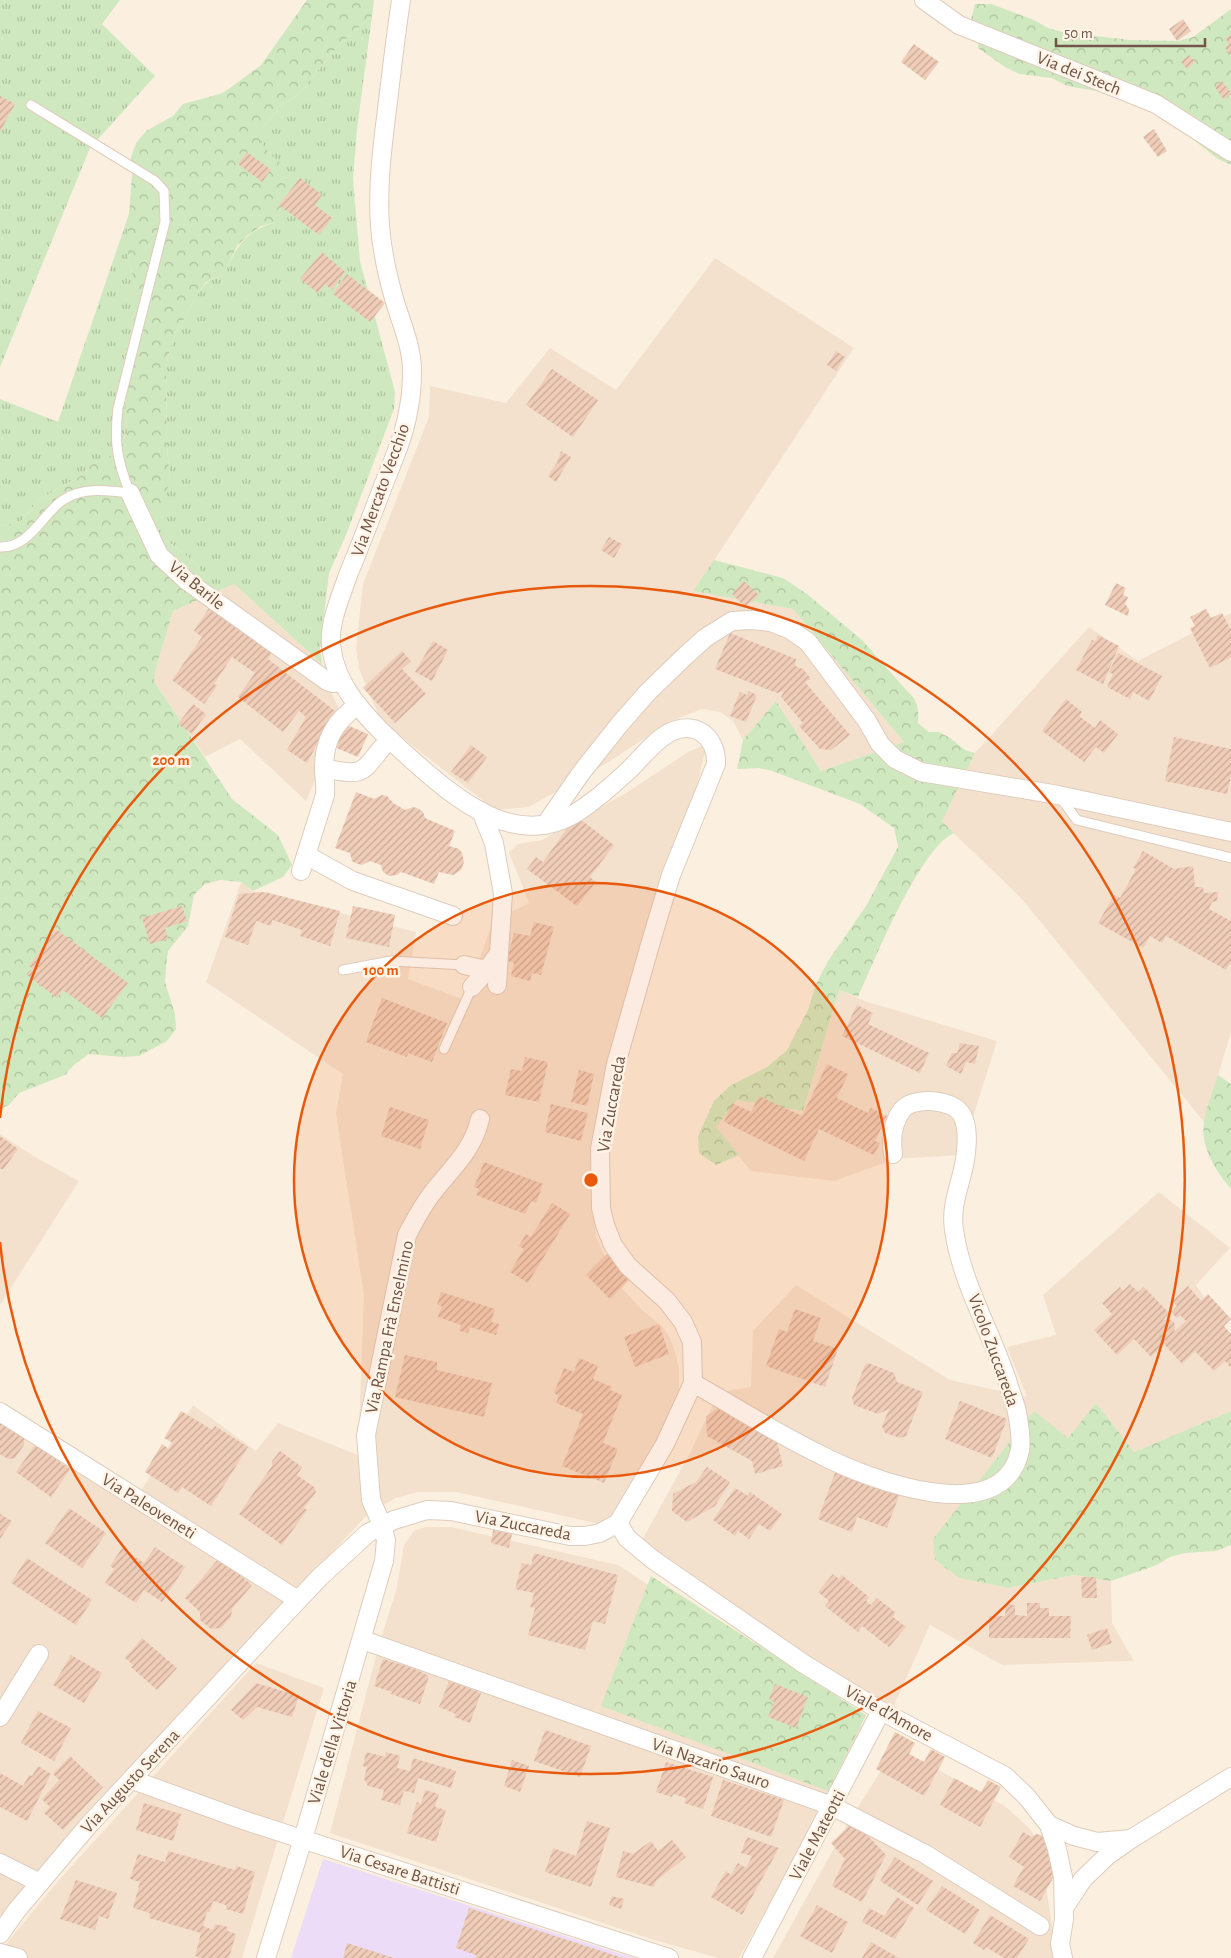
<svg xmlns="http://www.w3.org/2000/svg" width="1231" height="1958" font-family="'Alegreya Sans',sans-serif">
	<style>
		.residential { fill: #f3e1ce }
		.education { fill: #eddcf7 }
		.grass { fill: url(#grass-tufts) }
		.forest { fill: url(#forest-crowns) }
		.building { fill: url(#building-hatch) }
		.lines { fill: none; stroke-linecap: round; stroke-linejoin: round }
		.lane-casing { stroke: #dfccbc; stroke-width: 11 }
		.street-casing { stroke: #dfccbc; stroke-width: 20 }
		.lane { stroke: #fff; stroke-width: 9 }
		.street { stroke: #fff; stroke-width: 18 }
		.ring { fill: none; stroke: #e8590c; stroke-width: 2.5 }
		.labels { text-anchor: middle; stroke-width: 5; stroke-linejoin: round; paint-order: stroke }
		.street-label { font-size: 18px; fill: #715548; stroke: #fff4e5 }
		.centre { fill: #e8590c; stroke: #fff4e5; stroke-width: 2.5 }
		.ring-label { font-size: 15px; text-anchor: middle; font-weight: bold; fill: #e8590c; stroke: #fff4e5; stroke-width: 5; stroke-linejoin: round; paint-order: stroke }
	</style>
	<defs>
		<pattern id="grass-tufts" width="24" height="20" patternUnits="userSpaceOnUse" patternTransform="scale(1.25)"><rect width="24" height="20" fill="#d0e8bf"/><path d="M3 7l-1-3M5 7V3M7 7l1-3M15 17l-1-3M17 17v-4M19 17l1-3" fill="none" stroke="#adbf9d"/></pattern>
		<pattern id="forest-crowns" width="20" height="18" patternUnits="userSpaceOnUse" patternTransform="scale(1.25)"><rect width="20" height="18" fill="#d0e8bf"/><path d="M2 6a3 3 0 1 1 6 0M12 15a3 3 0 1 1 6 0" fill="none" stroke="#adbf9d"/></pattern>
		<pattern id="building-hatch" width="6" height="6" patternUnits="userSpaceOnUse" patternTransform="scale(1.25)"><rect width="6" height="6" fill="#f0cdb8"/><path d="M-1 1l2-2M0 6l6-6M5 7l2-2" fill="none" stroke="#c7a998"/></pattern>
	</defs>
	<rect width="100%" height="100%" fill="#fbf0df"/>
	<g class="residential">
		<polygon points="715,258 854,348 694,591 793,609 904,742 821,771 776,701 743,740 733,721 720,712 702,709 671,721 607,763 529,807 495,810 381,721 359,669 356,648 363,584 429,417 430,386 506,403 550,348 616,390"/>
		<polygon points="234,584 322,664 325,678 342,716 306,801 240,739 205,757 154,681 155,672 173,611"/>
		<polygon points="1231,613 1231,1032 1204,1122 1021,898 941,821 975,753 1089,627 1138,661"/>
		<polygon points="705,745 707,745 686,828 637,969 592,1197 596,1237 619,1285 642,1310 663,1327 670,1338 676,1355 679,1370 679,1392 659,1435 609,1526 456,1492 418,1492 396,1498 369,1513 296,1591 141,1491 193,1405 256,1451 278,1423 358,1455 364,1295 336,1114 343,1074 206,982 241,882 253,891 416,932 408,979 465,1000 493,921 529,903 509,852 518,844 542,840 626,793 688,752"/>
		<polygon points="839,990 865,1001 997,1041 961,1155 895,1159 834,1181 751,1171 715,1127 737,1100 803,1111"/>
		<polygon points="0,1134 35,1157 79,1181 0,1305"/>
		<polygon points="1159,1192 1230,1248 1196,1285 1231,1336 1231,1411 1134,1452 1096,1404 1068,1438 935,1560 959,1578 1008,1588 1074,1575 1111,1581 1112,1623 1134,1661 1002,1665 930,1625 892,1710 640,1544 691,1451 714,1402 714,1393 751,1387 753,1331 796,1285 950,1380 1027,1397 1007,1347 1056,1335 1043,1295"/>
		<polygon points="0,1420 289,1602 0,1927"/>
		<polygon points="425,1527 451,1527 618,1565 871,1732 824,1806 739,1958 718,1958 651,1939 330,1833 377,1652 397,1587 404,1545 414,1531"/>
		<polygon points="256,1663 324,1688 242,1958 0,1958 0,1954 10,1939 59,1880"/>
		<polygon points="896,1747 1005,1806 1029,1828 1039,1841 1057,1958 773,1958 849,1821"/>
	</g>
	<polygon class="education" points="323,1859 634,1958 291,1958"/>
	<g class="grass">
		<polygon points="0,0 120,0 102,24 155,76 90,148 0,367"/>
		<path d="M372,16L357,129L353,179L360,261L395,392L394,409L346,535L329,573L320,649L322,664L234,584L211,594L198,565L161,536L154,522L170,479L167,447L166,366L170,349L175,335L198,293L208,281L223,275C237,247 244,231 276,222L283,165L271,155L260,142L263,127L284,103L297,96L339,45Z"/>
		<polygon points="131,208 128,258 136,288 136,306 127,353 125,386 127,434 119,447 107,460 92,464 80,476 40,499 20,522 0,526 0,399 58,422"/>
	</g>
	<g class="forest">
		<polygon points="307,0 374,0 372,16 339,45 297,96 284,103 263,127 261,142 271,155 283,165 290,179 287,211 276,222 261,226 248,235 237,246 223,275 207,281 198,293 175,335 170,349 166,366 167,447 170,479 166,494 154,522 161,536 198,565 211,594 173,611 155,672 154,681 232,799 278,835 292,865 283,877 253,891 241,882 220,880 205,884 194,895 188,926 168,951 166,967 165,982 175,1014 176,1029 167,1041 139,1056 123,1057 89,1054 75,1064 65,1075 19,1093 9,1105 0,1109 0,526 20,522 40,499 80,476 92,464 107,459 119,447 127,434 125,386 127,353 136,306 136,288 128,258 128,227 132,174 131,157 136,143 146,131 173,116 183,104 223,93 261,65"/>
		<polygon points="975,4 991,4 1034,20 1048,28 1062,32 1130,40 1178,41 1193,37 1231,9 1231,165 1218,159 1157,111 1114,94 1067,86 1052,78 1019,74 1005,67 978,48 979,32 971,19"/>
		<path d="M714,560L783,578L807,594L863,641L907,691C918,700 919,710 918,723L929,732H939L950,738L965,750L975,753L942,821L954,833C919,849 875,960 858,997L839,990L803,1111L737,1100L716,1127L739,1155L716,1165L699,1153L698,1136L714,1101L730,1086L767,1067L787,1050L808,1010L816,984L828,961L866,906L898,847L894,828L860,804L772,771L759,768L737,769L743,740L776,701L821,771L904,742L793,609L693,591Z"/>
		<path d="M1218,1075L1231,1084V1189C1215,1170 1200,1147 1204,1121C1207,1106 1213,1090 1218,1075Z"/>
		<polygon points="1096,1403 1134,1452 1231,1411 1231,1545 1216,1551 1185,1553 1170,1557 1157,1565 1111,1581 1074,1575 1008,1588 959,1578 935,1560 933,1539 1034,1411 1068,1438"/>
		<polygon points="651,1576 866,1715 828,1791 601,1706"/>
	</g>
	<g class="building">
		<polygon points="1183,19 1191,31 1177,41 1169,29"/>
		<polygon points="1231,35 1231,54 1229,55 1225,47 1229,45 1225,38"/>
		<polygon points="914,44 939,62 925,80 901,62"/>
		<polygon points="1189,55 1195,62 1187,69 1181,62"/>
		<polygon points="1222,81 1231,93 1224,100 1215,87"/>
		<polygon points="0,96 15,104 0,132"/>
		<polygon points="1154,129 1167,151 1158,157 1143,137"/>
		<polygon points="247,152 271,170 262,182 238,164"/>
		<polygon points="300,178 322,195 315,205 332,218 319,235 279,205"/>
		<polygon points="322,252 345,272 332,290 325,284 318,293 300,279"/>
		<polygon points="347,274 385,303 370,322 333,294"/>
		<polygon points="836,351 845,357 836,371 827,365"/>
		<polygon points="552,369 598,400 573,437 526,405"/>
		<polygon points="561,451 571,457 556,482 548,476 557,463"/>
		<polygon points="609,537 622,544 614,558 601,550"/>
		<polygon points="744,581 759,595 745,607 732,594"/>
		<polygon points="1116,583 1126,588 1123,595 1128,597 1125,604 1129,609 1128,616 1105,605"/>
		<polygon points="209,608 273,651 268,659 335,711 307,763 287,750 306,717 299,711 283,732 238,697 255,673 232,657 214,684 217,686 204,704 172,680 202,637 194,631"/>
		<polygon points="1206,609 1211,618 1222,613 1231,630 1231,657 1210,668 1190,628 1195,626 1190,617"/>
		<polygon points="730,633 796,659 795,666 803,669 811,679 805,682 850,735 831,750 820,749 799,726 803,723 781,697 784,691 777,693 715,669"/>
		<polygon points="1098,635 1119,646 1103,684 1076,670 1092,640 1095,641"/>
		<polygon points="433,641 448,650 432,681 415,672"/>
		<polygon points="402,651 411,661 402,669 426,694 395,723 363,688"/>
		<polygon points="1118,653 1162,676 1149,701 1133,692 1130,699 1107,687 1113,674 1109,672"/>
		<polygon points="749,691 757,695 746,722 730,716 740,692 747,695"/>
		<polygon points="1066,699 1082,712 1079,716 1095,728 1100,720 1118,734 1104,753 1096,747 1084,762 1042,731"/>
		<polygon points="193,704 206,714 192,734 178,724"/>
		<polygon points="342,723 368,734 358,757 332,746"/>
		<polygon points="1174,737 1231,749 1231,776 1227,794 1165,781"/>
		<polygon points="471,745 487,757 468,783 451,772"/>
		<polygon points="356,792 374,799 382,795 387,796 393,803 405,810 413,807 417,808 423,812 425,818 455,831 449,846 459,849 462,853 464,862 461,870 453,875 439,872 434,884 401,872 397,875 389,876 383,872 381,865 370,861 362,865 355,863 352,861 350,853 335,848"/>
		<polygon points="576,816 614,845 590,877 596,882 577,906 527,869 536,857 543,862"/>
		<polygon points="1143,851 1174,869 1193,866 1195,887 1203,887 1204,893 1218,892 1217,901 1212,902 1209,909 1231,921 1231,962 1226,970 1166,936 1162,943 1150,936 1143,948 1098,923 1114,895 1120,898 1136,869 1133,868"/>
		<polygon points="265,892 340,911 330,946 300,936 302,930 272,920 271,926 256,921 248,945 225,937 239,894"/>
		<polygon points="182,906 187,921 165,928 168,939 150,944 142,918"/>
		<polygon points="353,906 395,915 389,947 346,938"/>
		<polygon points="534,922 554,927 541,975 532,973 530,981 511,976 514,963 507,961 514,933 530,936"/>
		<polygon points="56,929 128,983 102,1018 63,990 57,998 27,975 32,968 29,966"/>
		<polygon points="382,998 447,1023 432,1062 408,1053 407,1057 366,1042"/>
		<polygon points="857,1005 873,1013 868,1024 929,1053 920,1073 842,1036"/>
		<polygon points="960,1043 979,1046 975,1064 966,1062 961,1074 946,1066 952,1053 957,1053"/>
		<polygon points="525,1057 548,1062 539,1102 505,1095 511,1069 522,1071"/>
		<polygon points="827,1064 848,1074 837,1098 868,1113 871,1108 887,1116 875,1141 880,1143 874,1155 819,1129 804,1161 724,1122 732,1103 751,1112 759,1096 802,1116"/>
		<polygon points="579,1070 594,1074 587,1106 571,1102"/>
		<polygon points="551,1104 588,1113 581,1141 545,1132"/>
		<polygon points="390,1107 429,1120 420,1149 381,1136"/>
		<polygon points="0,1136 18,1149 3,1170 0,1168"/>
		<polygon points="484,1162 543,1184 536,1203 531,1201 525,1214 476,1195 479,1189 474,1187"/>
		<polygon points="552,1203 570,1214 528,1283 510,1272 524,1249 519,1246 526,1234 531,1237"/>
		<polygon points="607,1254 631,1278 610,1299 586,1275"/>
		<polygon points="1130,1284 1138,1292 1144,1287 1169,1313 1163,1320 1169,1319 1174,1322 1175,1327 1174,1332 1186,1321 1180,1315 1177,1318 1171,1312 1177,1306 1172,1301 1188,1286 1201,1301 1208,1294 1231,1319 1224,1326 1231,1334 1231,1365 1230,1367 1225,1361 1214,1371 1195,1351 1182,1364 1164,1344 1151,1357 1134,1339 1117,1355 1094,1330 1112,1314 1102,1303 1120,1287 1123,1291"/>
		<polygon points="441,1292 495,1309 491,1322 499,1324 496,1335 470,1327 468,1333 459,1331 461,1325 438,1317 442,1306 437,1305"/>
		<polygon points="795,1309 821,1318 813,1341 838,1349 825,1387 766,1366 779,1329 787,1332"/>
		<polygon points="659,1324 669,1354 635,1367 624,1337"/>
		<polygon points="405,1355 437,1362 437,1370 492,1383 484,1417 395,1397"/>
		<polygon points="579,1358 598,1366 593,1379 612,1387 610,1390 622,1395 603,1443 618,1449 604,1483 562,1466 583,1414 556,1403 559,1396 554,1393 564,1368 574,1372"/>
		<polygon points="868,1363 894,1373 897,1382 923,1392 906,1436 900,1438 885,1433 882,1426 889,1409 878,1414 854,1405 852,1398 865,1365"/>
		<polygon points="960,1401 1007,1419 992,1458 945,1439"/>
		<polygon points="721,1405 775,1434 783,1466 755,1474 752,1461 707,1436 706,1417"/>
		<polygon points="181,1411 212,1430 215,1426 248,1447 211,1506 182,1487 178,1493 145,1472 162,1444 169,1449 173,1443 164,1438"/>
		<polygon points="0,1422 24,1438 24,1445 15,1458 8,1459 0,1454"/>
		<polygon points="35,1445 70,1469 51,1497 16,1472"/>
		<polygon points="280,1451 302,1467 297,1475 314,1487 316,1492 304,1508 307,1510 282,1545 239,1514 272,1466 272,1461"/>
		<polygon points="707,1467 730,1482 715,1506 687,1522 672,1511 673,1494 696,1482"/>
		<polygon points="836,1470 900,1493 887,1528 857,1517 852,1532 818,1519"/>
		<polygon points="735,1488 748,1496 750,1492 782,1514 770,1531 759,1524 749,1539 738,1531 735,1536 713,1520"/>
		<polygon points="69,1508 106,1533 82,1568 45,1543"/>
		<polygon points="0,1514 12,1521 0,1539"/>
		<polygon points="493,1530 512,1534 509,1548 491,1543"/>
		<polygon points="155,1547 185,1567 162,1602 144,1590 136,1603 105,1583 114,1569 110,1566 122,1548 144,1563"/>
		<polygon points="534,1553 618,1575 605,1624 593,1621 585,1650 528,1635 535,1608 530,1607 534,1593 515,1589 522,1563 531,1565"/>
		<polygon points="27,1558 92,1600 76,1625 11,1583"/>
		<polygon points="219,1558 252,1585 232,1609 231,1617 221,1628 211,1629 200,1620 200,1612 185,1598"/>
		<polygon points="833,1574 839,1579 842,1575 869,1597 866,1601 871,1605 877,1598 895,1612 893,1617 906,1627 889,1647 862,1626 858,1632 825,1606 829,1601 818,1592"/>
		<polygon points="1081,1577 1096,1577 1097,1598 1082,1598"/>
		<polygon points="1027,1603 1040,1603 1040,1608 1049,1608 1049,1616 1071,1616 1070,1638 989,1638 989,1616 1005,1616 1006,1604 1015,1605 1015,1615 1027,1616"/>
		<polygon points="1107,1628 1112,1643 1092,1650 1087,1635"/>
		<polygon points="142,1638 177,1668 157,1690 131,1667 133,1665 125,1658"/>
		<polygon points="71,1655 102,1673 84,1703 53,1685"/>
		<polygon points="383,1659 415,1669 429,1676 420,1704 391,1694 392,1692 374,1686"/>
		<polygon points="449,1681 481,1693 470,1723 454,1717 456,1714 439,1707"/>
		<polygon points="256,1683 299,1696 292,1717 257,1707 243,1720 231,1710"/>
		<polygon points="775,1684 808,1697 796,1728 768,1717 774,1702 769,1699"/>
		<polygon points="38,1711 71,1728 54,1761 21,1743"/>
		<polygon points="545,1730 591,1746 580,1777 534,1761"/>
		<polygon points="895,1732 915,1743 909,1754 924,1762 931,1749 945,1757 924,1796 876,1769"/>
		<polygon points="366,1752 385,1757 386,1752 400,1756 397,1768 410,1771 413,1758 456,1771 451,1788 418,1778 414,1793 404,1791 400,1805 381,1800 384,1790 368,1786 364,1779 367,1767 363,1766"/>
		<polygon points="70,1756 103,1787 63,1830 44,1813 50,1807 42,1799 59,1780 53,1774"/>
		<polygon points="512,1760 529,1766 520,1792 504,1786"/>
		<polygon points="666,1762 713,1777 703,1809 684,1803 686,1798 673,1794 672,1797 656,1792"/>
		<polygon points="38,1766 51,1774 27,1821 0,1807 0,1773 23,1786 29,1775 32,1776"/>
		<polygon points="954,1778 981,1792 988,1780 1001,1787 980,1827 940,1805"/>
		<polygon points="723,1780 784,1800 771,1837 711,1816"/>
		<polygon points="425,1790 439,1794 435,1807 446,1810 436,1842 407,1833 417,1802 421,1804"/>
		<polygon points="144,1803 181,1814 173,1841 136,1830"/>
		<polygon points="587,1821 610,1828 591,1887 545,1872 553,1848 576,1856"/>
		<polygon points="854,1821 886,1855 862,1902 832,1886 845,1859 831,1843"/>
		<polygon points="1023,1832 1032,1837 1036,1834 1041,1835 1045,1838 1045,1843 1050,1848 1057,1871 1040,1901 1013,1886 1024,1867 1009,1857"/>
		<polygon points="747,1837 779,1848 742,1915 711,1897 726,1871 731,1875 738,1863 746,1868 752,1856 741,1853"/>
		<polygon points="672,1840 686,1857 656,1881 654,1887 616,1877 623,1851 633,1854 651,1841 658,1851"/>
		<polygon points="168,1851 235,1870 236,1866 255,1872 243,1914 226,1909 226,1905 213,1901 210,1912 207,1912 203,1926 213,1930 215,1924 228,1927 227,1931 236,1934 229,1958 202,1958 195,1956 201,1933 149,1918 150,1913 133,1908 140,1882 130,1879 138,1854 165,1862"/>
		<polygon points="895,1857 933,1881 918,1905 880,1881"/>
		<polygon points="76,1880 117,1893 108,1919 99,1916 95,1930 60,1919"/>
		<polygon points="942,1886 980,1910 965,1934 926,1910"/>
		<polygon points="612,1896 624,1899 621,1909 609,1905"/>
		<polygon points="897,1897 914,1908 895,1939 862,1922 869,1908 884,1916"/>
		<polygon points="817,1905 848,1922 832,1953 800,1936"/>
		<polygon points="469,1908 623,1958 475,1958 476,1955 456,1948"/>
		<polygon points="990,1915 1029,1939 1017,1958 1004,1958 986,1947 984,1950 973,1943"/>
		<polygon points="871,1942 899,1958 862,1958"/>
		<polygon points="347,1943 394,1958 343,1958"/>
	</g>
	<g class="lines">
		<g class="lane-casing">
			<g id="lane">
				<path d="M31,105L155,181L164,191L165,222L118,408C114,442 117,461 130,493"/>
				<path d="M0,547C30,548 43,513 63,500C82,487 108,490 130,493"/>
				<polyline points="1060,797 1077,820 1231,858"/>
				<polyline points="343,970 391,961 464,965"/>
				<polyline points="444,1049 472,987"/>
			</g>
		</g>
		<g class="street-casing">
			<g id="street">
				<polyline points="924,0 959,25 1156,104 1231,152"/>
				<polyline points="130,493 159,555 187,581 327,681 332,683 341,682"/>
				<path d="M324,768C370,779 361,769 390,739"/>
				<polyline points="545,825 581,773 619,725 647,693 683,658 705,638 732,621 751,620 771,622 789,629 808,642 867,721 880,744 895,759 921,772 1058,795 1231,832"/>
				<polyline points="306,855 353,881 453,916"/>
				<path d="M301,871L325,795C326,786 324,777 324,768C324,740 335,721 358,705"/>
				<polyline points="464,965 487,970"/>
				<polyline points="497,985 499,953"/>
				<polyline points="472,987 487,970 499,953 503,894 494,843 481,811"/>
				<path d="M693,1383C736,1407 777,1434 821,1455C867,1479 1004,1532 1020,1450C1022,1439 1019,1424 1017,1412C1015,1402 1010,1391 1007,1380C991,1332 961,1281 954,1230C950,1205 961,1184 965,1160C967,1146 969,1128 962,1115C954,1099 913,1096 902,1110C893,1122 891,1139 893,1154"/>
				<polyline points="0,1412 298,1600"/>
				<polyline points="618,1523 627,1538 652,1559 804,1664 881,1711 1005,1776 1027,1797 1049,1825 1057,1849 1063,1877 1064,1919 1060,1944 1063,1958"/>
				<polyline points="363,1640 832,1806 925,1854 1040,1926"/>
				<polyline points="0,1717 39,1654"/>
				<polyline points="133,1780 243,1820 669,1958"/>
				<polyline points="1049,1825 1074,1836 1097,1842 1131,1839 1107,1856 1083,1879 1064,1908"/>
				<polyline points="1131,1839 1231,1777"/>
				<polyline points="0,1863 40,1883"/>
				<path d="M0,1934L17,1910L87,1827L284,1615L320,1577L368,1533L394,1520L427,1510L451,1511L570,1536H585L600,1533L618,1523L665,1444L693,1383L692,1342L683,1322L667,1301L628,1266L613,1245L605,1225L601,1208L600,1149L616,1064L652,938L671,875L716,764C717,737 695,719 669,733C654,741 642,757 630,769C614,784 597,799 579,811C517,852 456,799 411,759C391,741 369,721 353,699C342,684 333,664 331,645C329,622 341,596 348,575C361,544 373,512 385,481C395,456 405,433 409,407C411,396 412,383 412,371C412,347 402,325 395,302C388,278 382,251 380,226C377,184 383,142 388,101C392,67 396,34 401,0"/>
				<polyline points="0,1953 18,1958"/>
				<path d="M266,1958L303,1839L384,1561L386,1540L382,1525L371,1500L366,1435L407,1235C415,1220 422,1206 433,1192C452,1168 473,1150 480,1119"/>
				<polyline points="752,1958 881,1711"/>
			</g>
		</g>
		<use href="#lane" class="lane"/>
		<use href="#street" class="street"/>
	</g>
	<circle cx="591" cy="1180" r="297" fill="#e8590c" fill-opacity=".12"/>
	<g class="ring">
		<circle cx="591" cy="1180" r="297"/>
		<path d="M0 1118A594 594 0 1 1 0 1242"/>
	</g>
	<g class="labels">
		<g class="street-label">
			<text transform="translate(1079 73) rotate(22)" y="6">Via dei Stech</text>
			<text transform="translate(380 490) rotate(-70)" y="6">Via Mercato Vecchio</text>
			<text transform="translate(197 585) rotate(39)" y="6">Via Barile</text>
			<text transform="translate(611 1104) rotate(-80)" y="6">Via Zuccareda</text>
			<text transform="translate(389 1327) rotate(-78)" y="6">Via Rampa Frà Enselmino</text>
			<text transform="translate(994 1350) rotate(70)" y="6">Vicolo Zuccareda</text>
			<text transform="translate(149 1506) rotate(32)" y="6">Via Paleoveneti</text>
			<text transform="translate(523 1525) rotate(11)" y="6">Via Zuccareda</text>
			<text transform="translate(889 1713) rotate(29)" y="6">Viale d'Amore</text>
			<text transform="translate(332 1742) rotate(-73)" y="6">Viale della Vittoria</text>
			<text transform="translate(711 1763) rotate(19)" y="6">Via Nazario Sauro</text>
			<text transform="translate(130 1781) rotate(-47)" y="6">Via Augusto Serena</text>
			<text transform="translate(817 1835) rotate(-62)" y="6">Viale Mateotti</text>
			<text transform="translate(400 1870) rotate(18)" y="6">Via Cesare Battisti</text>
		</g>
	</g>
	<circle cx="591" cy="1180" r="8" class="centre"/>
	<g class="ring-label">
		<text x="171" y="765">200 m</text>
		<text x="381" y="975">100 m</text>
	</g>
	<path d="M1056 38v8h149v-8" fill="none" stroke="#715548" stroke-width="2.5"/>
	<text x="1064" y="38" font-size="15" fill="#715548" stroke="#fff4e5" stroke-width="4" paint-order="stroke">50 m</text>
</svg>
